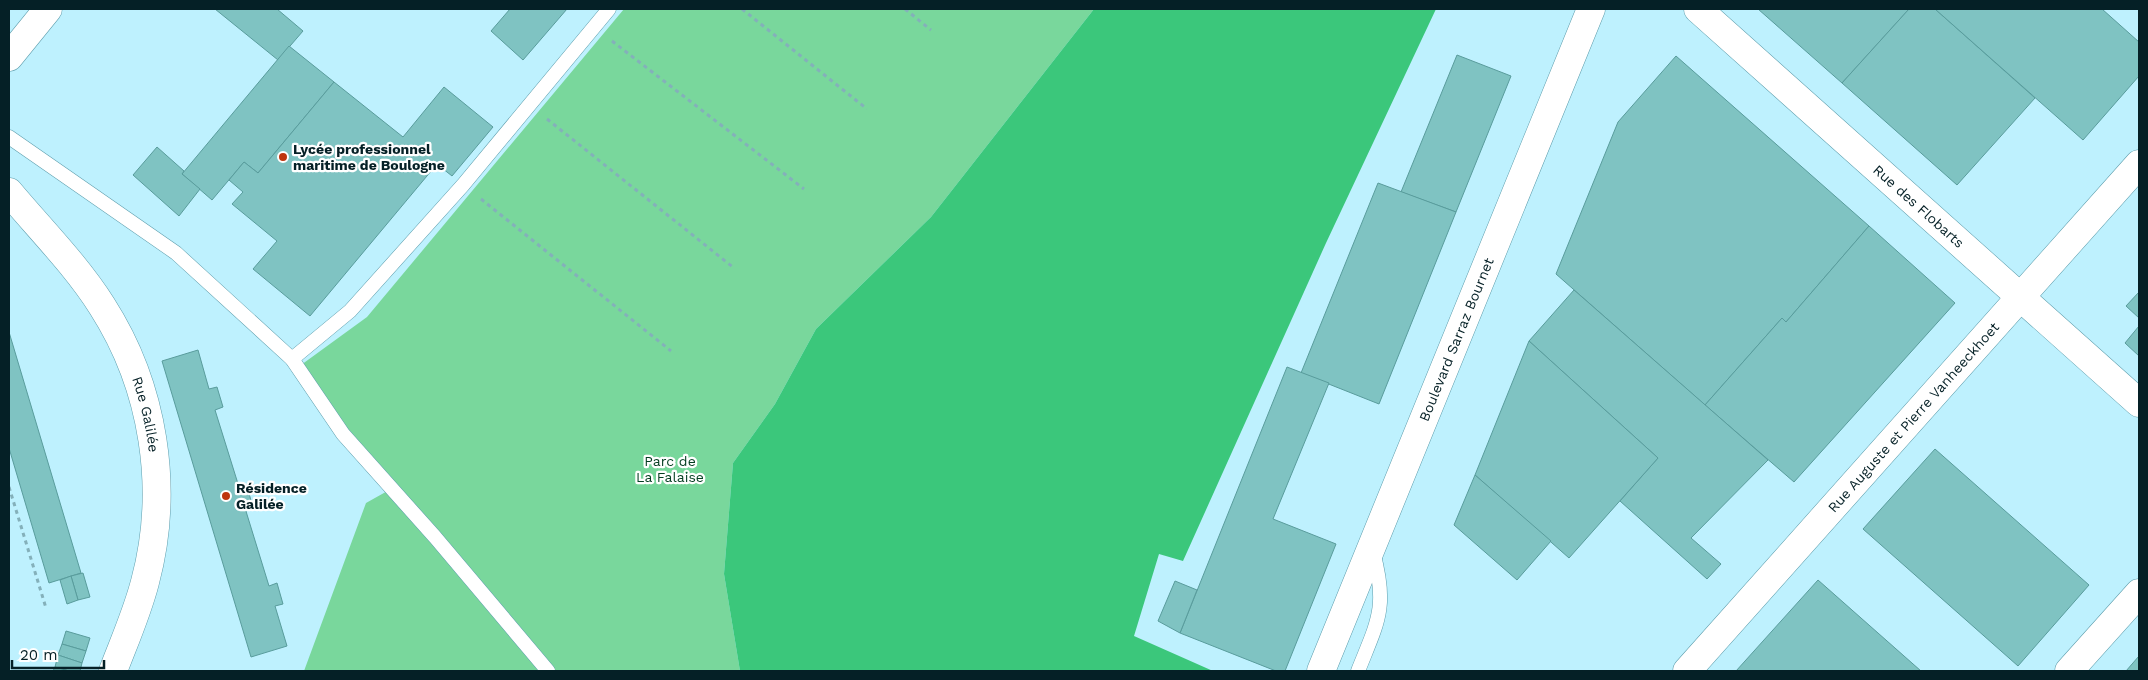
<svg xmlns="http://www.w3.org/2000/svg" width="2148" height="680" font-family="'Work Sans',sans-serif">
	<style>
		.green { fill: #79d79c }
		.forest { fill: #3bc77b }
		.building { fill: #7fc3c2; stroke: #599c9c }
		.lines { fill: none; stroke-linecap: round; stroke-linejoin: round }
		.lane-casing { stroke: #5d9dac; stroke-width: 15 }
		.street-casing { stroke: #5d9dac; stroke-width: 29 }
		.secondary-casing { stroke: #5d9dac; stroke-width: 29 }
		.path { stroke: #84b0ba; stroke-width: 3; stroke-dasharray: 4 4; stroke-linecap: butt }
		.lane { stroke: #fff; stroke-width: 14 }
		.street { stroke: #fff; stroke-width: 28 }
		.secondary { stroke: #fff; stroke-width: 28 }
		.poi-dot { fill: #be340d; stroke: #fff; stroke-width: 2 }
		.labels { text-anchor: middle; stroke-width: 4.5; stroke-linejoin: round; paint-order: stroke }
		.poi-label { font-size: 14px; font-weight: bold; fill: #052026; stroke: #fff; text-anchor: start }
		.street-label { font-size: 14px; fill: #052026; stroke: #fff }
		.park-label { font-size: 14px; fill: #043e21; stroke: #fff }
	</style>
	<rect width="100%" height="100%" fill="#bef1fe"/>
	<polygon class="green" points="624,9 1094,9 931,217 816,329 775,404 733,463 724,574 740,671 304,671 366,503 391,489 301,365 367,317"/>
	<polygon class="forest" points="1094,9 1436,9 1326,243 1183,561 1159,554 1134,636 1213,671 740,671 724,574 733,463 775,404 816,329 931,217"/>
	<g class="building">
		<polygon points="215,9 277,9 303,31 278,60"/>
		<polygon points="510,9 567,9 523,60 491,31"/>
		<polygon points="1758,9 1909,9 1842,83"/>
		<polygon points="1909,9 1935,9 2035,98 1957,185 1842,83"/>
		<polygon points="1935,9 2102,9 2139,42 2139,76 2083,140"/>
		<polygon points="289,46 334,82 258,173 244,162 212,200 182,174"/>
		<polygon points="1457,55 1511,76 1456,212 1401,192"/>
		<polygon points="1676,56 1869,226 1786,322 1782,318 1705,405 1556,274 1618,122"/>
		<polygon points="334,82 403,137 444,87 493,127 452,176 437,164 310,316 253,269 277,241 232,204 243,192 229,180 244,162 258,173"/>
		<polygon points="157,147 184,171 182,174 200,189 179,216 133,175"/>
		<polygon points="1378,183 1456,212 1379,404 1301,373"/>
		<polygon points="1869,226 1955,303 1794,482 1705,405 1782,318 1786,322"/>
		<polygon points="1574,290 1768,460 1691,538 1721,564 1707,579 1620,501 1658,458 1529,341"/>
		<polygon points="2139,292 2139,318 2126,306"/>
		<polygon points="2139,326 2139,356 2125,343"/>
		<polygon points="9,332 81,573 49,583 9,448"/>
		<polygon points="1529,341 1658,458 1569,558 1475,475"/>
		<polygon points="198,350 209,389 217,387 223,407 215,410 239,487 247,485 252,505 245,508 269,586 277,583 283,604 275,606 287,646 251,657 162,361"/>
		<polygon points="1287,367 1329,383 1273,519 1336,544 1285,671 1276,671 1180,633"/>
		<polygon points="1935,449 2089,585 2018,666 1863,529"/>
		<polygon points="1475,475 1551,541 1517,580 1454,525"/>
		<polygon points="83,573 90,597 78,600 71,576"/>
		<polygon points="71,576 78,600 67,604 60,580"/>
		<polygon points="1818,580 1921,671 1736,671"/>
		<polygon points="1175,581 1197,590 1180,633 1158,621"/>
		<polygon points="66,631 90,638 86,651 62,644"/>
		<polygon points="62,644 86,651 82,663 58,655"/>
		<polygon points="58,655 82,663 80,671 69,671 55,667"/>
		<polygon points="2139,656 2139,671 2126,671"/>
		<polygon points="55,667 69,671 53,671"/>
	</g>
	<g class="lines">
		<g class="lane-casing">
			<g id="lane">
				<polyline points="9,137 176,253 292,359 343,434 435,537 548,671"/>
				<polyline points="292,359 350,311 463,185 609,9"/>
				<path d="M1358,671C1378,621 1388,607 1373,552"/>
			</g>
		</g>
		<g class="street-casing">
			<g id="street">
				<path id="s1" d="M1698,9L2139,403"/>
				<polyline points="9,57 48,9"/>
				<path id="s2" d="M9,192C40,229 76,265 102,306C154,387 170,489 145,582C137,613 124,642 113,671"/>
				<path id="s3" d="M1687,671L2139,164"/>
				<polyline points="2069,671 2139,593"/>
			</g>
		</g>
		<g class="secondary-casing">
			<g id="secondary">
				<path id="s4" d="M1321,671L1591,9"/>
			</g>
		</g>
		<g class="path">
			<polyline points="742,9 867,109"/>
			<polyline points="905,9 931,30"/>
			<polyline points="612,41 804,189"/>
			<polyline points="547,119 734,268"/>
			<polyline points="481,199 671,351"/>
			<polyline points="9,487 46,608"/>
		</g>
		<use href="#lane" class="lane"/>
		<use href="#street" class="street"/>
		<use href="#secondary" class="secondary"/>
	</g>
	<g class="poi-dot">
		<circle cx="283" cy="157" r="5"/>
		<circle cx="226" cy="496" r="5"/>
	</g>
	<g class="labels">
		<g class="poi-label">
			<text x="293" y="154">Lycée professionnel<tspan x="293" dy="16">maritime de Boulogne</tspan></text>
			<text x="236" y="493">Résidence<tspan x="236" dy="16">Galilée</tspan></text>
		</g>
		<g class="street-label">
			<text dy="5" stroke="none"><textPath href="#s1" startOffset="296">Rue des Flobarts</textPath></text>
			<text dy="5" stroke="none"><textPath href="#s4" startOffset="358">Boulevard Sarraz Bournet</textPath></text>
			<text dy="5" stroke="none"><textPath href="#s2" startOffset="265">Rue Galilée</textPath></text>
			<text dy="5" stroke="none"><textPath href="#s3" startOffset="340">Rue Auguste et Pierre Vanheeckhoet</textPath></text>
		</g>
		<g class="park-label">
			<text x="670" y="466">Parc de<tspan x="670" dy="16">La Falaise</tspan></text>
		</g>
	</g>
	<rect width="2148" height="680" fill="none" stroke="#052026" stroke-width="20"/>
	<path d="M12 660v8h92v-8" fill="none" stroke="#052026" stroke-width="2.5"/>
	<text x="20" y="660" font-size="15" fill="#052026" stroke="#ffffff" stroke-width="4" paint-order="stroke">20 m</text>
</svg>
